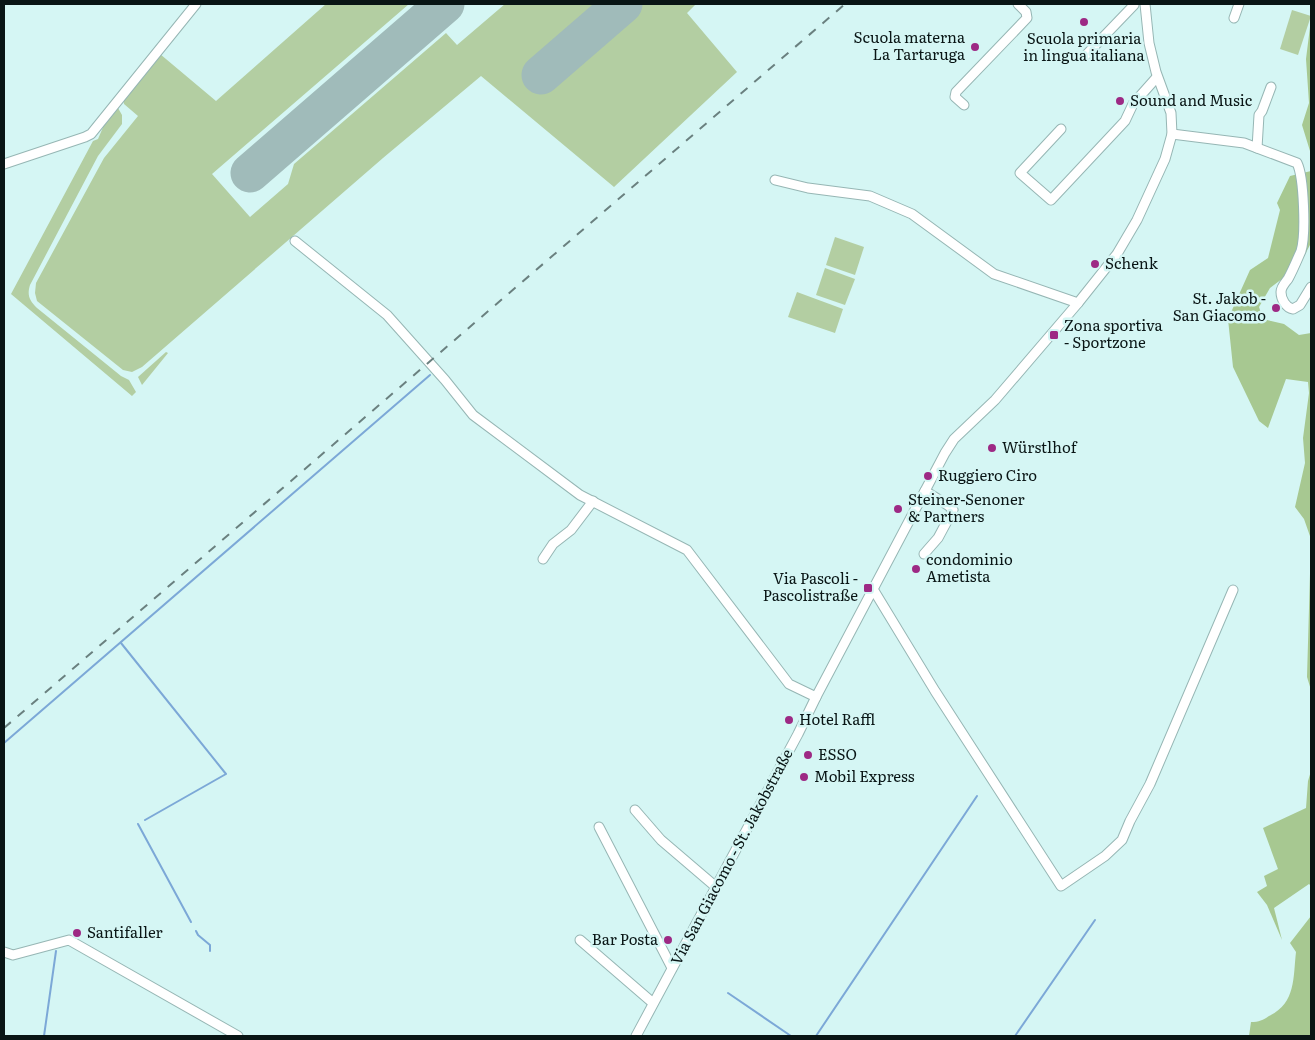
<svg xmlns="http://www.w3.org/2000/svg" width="1315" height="1040" font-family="Literata,serif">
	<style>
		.green { fill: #b3cea2 }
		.forest { fill: #a7c891 }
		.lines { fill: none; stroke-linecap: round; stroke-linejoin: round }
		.stream { stroke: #7ca8d7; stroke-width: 2 }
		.runway { stroke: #a0bbba; stroke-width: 39 }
		.minor-casing { stroke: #96b6b4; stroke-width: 11 }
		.minor { stroke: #fff; stroke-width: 9 }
		.rail { stroke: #6a807f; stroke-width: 2; stroke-dasharray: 9 9; stroke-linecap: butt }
		.poi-dot { fill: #9d2984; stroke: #d5f6f4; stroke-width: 2 }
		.labels { text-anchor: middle; stroke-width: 5; stroke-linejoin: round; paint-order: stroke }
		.poi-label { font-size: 15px; fill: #091515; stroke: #d5f6f4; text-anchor: start }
		.street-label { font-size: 15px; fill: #091515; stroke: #d5f6f4 }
	</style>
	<rect width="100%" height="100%" fill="#d5f6f4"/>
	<g class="green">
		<polygon points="326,4 409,4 212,174 250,217 288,184 294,164 446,33 457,45 505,4 696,4 687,13 737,72 614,187 481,76 383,158 142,367 132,372 123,370 37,301 35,293 36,283 98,169 104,158 138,116 124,104 123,98 160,54 216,101"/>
		<polygon points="1292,10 1311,16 1298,55 1280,49"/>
		<path d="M118,108L122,115V124L98,156L30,285C27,295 29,300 37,308L121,376L129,380L136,392L132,396L11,294L93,141L98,139L104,125L115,109Z"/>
		<polygon points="835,237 864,247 855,275 826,265"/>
		<polygon points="825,268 855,279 845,305 816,295"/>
		<polygon points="797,292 843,309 835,333 788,317"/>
		<polygon points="166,352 168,353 142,385 138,377"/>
	</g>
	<g class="forest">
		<polygon points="1311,19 1311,243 1299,266 1270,288 1259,307 1263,319 1284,324 1299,335 1311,333 1311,690 1307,677 1311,539 1304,519 1295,507 1305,463 1303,438 1309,393 1308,382 1286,379 1268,428 1259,421 1233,367 1228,319 1250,270 1268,258 1280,210 1277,203 1290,176 1311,171 1310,151 1302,125 1309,103 1306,59"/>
		<polygon points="1311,771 1311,886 1309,884 1274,908 1282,940 1267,905 1257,892 1267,886 1264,876 1278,869 1263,828 1306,808 1308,781"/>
		<path d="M1311,916V1036H1249L1251,1022C1259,1022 1263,1020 1269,1016C1296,1003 1293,978 1296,952L1290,943Z"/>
	</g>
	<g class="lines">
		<g class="stream">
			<polyline points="121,643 226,774 145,820"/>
			<polyline points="4,743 430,375"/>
			<polyline points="138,824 191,922"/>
			<polyline points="196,931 198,935 210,945 210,951"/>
			<polyline points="728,993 791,1036"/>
			<polyline points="44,1036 56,951"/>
			<polyline points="816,1036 977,796"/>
			<polyline points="1015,1036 1095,920"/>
		</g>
		<g class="runway">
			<polyline points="541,75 623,4"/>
			<polyline points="250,173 445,4"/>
		</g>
		<g class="minor-casing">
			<g id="minor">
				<polyline points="1234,18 1239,4"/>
				<polyline points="1085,56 1134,5"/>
				<polyline points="964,105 955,97 956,92 1027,18 1026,12 1018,4"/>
				<polyline points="1061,129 1020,173 1051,200 1125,121 1133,104 1157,77"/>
				<path d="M1172,134L1244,143L1297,163C1304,177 1306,235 1301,251C1297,260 1293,270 1288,279C1285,283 1281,287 1281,292C1281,299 1286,308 1293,309L1300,305L1311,287"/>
				<polyline points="1257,148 1259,115 1262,111 1271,87"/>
				<polyline points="4,164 85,137 91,134 196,4"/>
				<polyline points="775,180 808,188 870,196 912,214 994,274 1078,303"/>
				<polyline points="295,241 387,315 445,380 473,415 580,495 687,550 789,684 816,697"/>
				<polyline points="924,554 938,538 953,510 949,506 925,491"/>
				<polyline points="543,559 553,544 571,530 593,501"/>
				<polyline points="873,589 935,691 1061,886 1105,856 1122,840 1130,821 1150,784 1233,590"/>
				<polyline points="635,810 661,840 716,887"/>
				<polyline points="599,827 672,968"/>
				<polyline points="580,940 653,1003"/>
				<polyline points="4,952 13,955 69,940 238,1036"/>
				<polyline points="636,1036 798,734 816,697 945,453 954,439 995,400 1078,303 1117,254 1137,220 1165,159 1172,134 1171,113 1156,72 1149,43 1145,4"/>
			</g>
		</g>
		<use href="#minor" class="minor"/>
		<polyline class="rail" points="4,728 845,4"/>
	</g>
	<g class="poi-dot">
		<circle cx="1084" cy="22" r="5"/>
		<circle cx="975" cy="47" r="5"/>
		<circle cx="1120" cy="101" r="5"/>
		<circle cx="1095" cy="264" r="5"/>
		<circle cx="1276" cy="308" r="5"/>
		<rect x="1049" y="330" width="10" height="10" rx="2.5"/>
		<circle cx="992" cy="448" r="5"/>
		<circle cx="928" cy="476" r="5"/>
		<circle cx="898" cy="509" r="5"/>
		<circle cx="916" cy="569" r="5"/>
		<rect x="863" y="583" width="10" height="10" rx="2.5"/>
		<circle cx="789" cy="720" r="5"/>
		<circle cx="808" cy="755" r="5"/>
		<circle cx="804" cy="777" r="5"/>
		<circle cx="77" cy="933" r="5"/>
		<circle cx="668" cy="940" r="5"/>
	</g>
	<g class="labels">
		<g class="poi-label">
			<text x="965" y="43" text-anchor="end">Scuola materna<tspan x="965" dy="17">La Tartaruga</tspan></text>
			<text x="1084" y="44" text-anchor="middle">Scuola primaria<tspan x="1084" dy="17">in lingua italiana</tspan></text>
			<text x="1130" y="106">Sound and Music</text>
			<text x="1105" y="269">Schenk</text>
			<text x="1266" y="304" text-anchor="end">St. Jakob -<tspan x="1266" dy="17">San Giacomo</tspan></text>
			<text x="1064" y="331">Zona sportiva<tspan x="1064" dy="17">- Sportzone</tspan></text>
			<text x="1002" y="453">Würstlhof</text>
			<text x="938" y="481">Ruggiero Ciro</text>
			<text x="908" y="505">Steiner-Senoner<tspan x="908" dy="17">&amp; Partners</tspan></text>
			<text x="926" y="565">condominio<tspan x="926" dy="17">Ametista</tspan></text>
			<text x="858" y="584" text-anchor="end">Via Pascoli -<tspan x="858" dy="17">Pascolistraße</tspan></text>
			<text x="799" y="725">Hotel Raffl</text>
			<text x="818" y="760">ESSO</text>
			<text x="814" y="782">Mobil Express</text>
			<text x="87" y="938">Santifaller</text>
			<text x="658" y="945" text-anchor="end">Bar Posta</text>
		</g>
		<g class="street-label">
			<text transform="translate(732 857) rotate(-62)" y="5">Via San Giacomo - St. Jakobstraße</text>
		</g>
	</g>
	<rect width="1315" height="1040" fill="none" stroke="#091515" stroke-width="10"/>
</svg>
